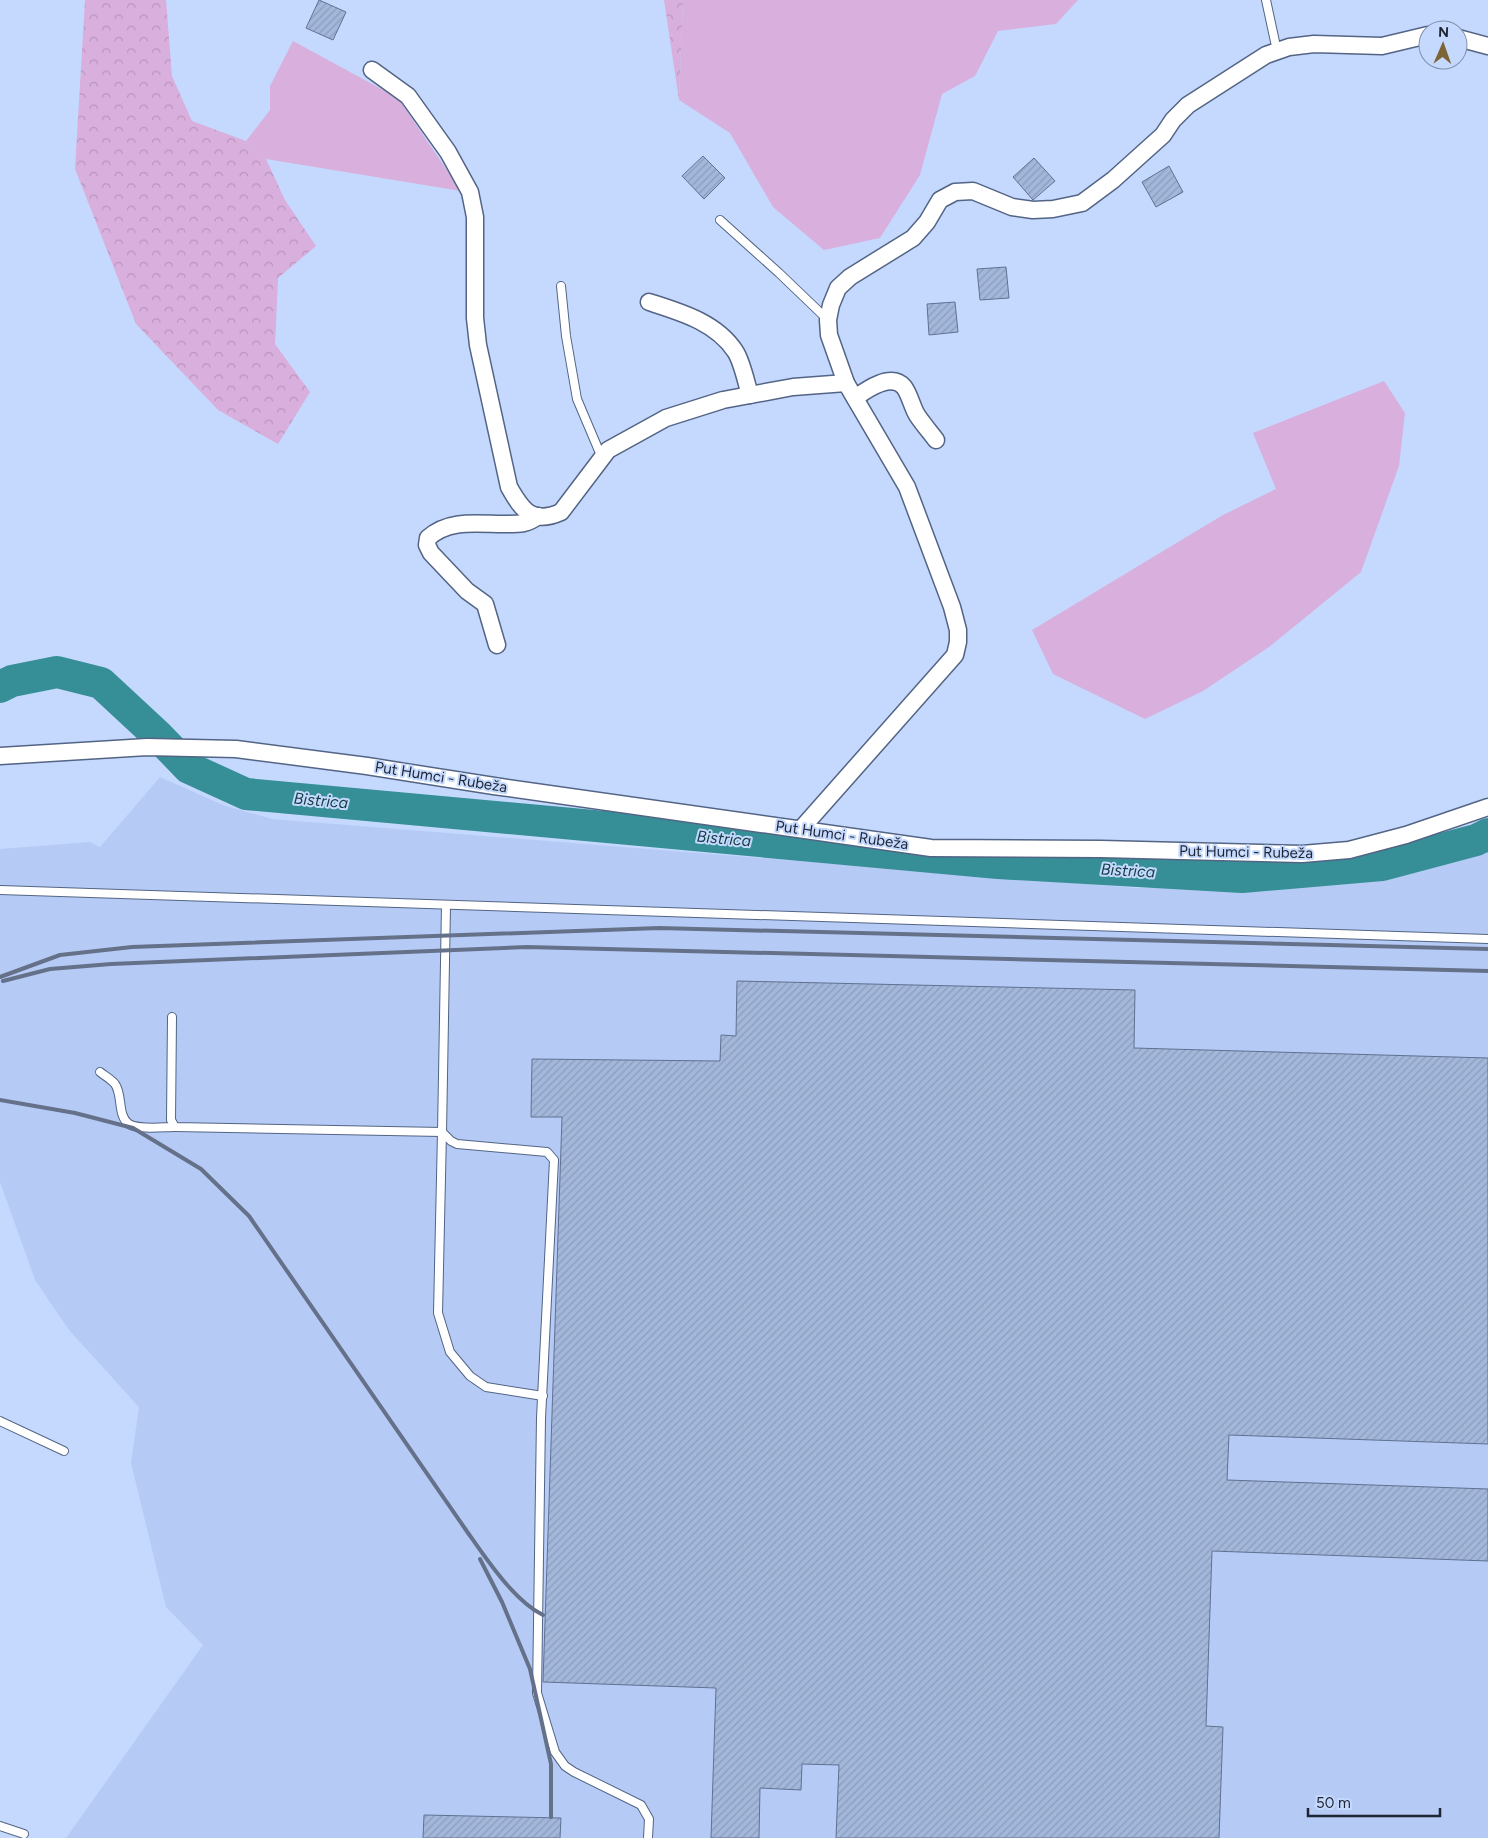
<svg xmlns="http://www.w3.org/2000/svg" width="1488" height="1838" font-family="Figtree,sans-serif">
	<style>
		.built { fill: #b5cbf6 }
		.grass { fill: #d8afdd }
		.forest { fill: url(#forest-crowns) }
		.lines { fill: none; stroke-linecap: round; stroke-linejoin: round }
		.river { stroke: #368f96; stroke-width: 32 }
		.building { fill: url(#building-hatch); stroke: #607192 }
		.service-casing { stroke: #536484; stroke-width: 10 }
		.minor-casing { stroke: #536484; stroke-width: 19 }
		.service { stroke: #fff; stroke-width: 8 }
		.minor { stroke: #fff; stroke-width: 16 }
		.rail { stroke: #657189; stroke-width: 4 }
		.labels { text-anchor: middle; stroke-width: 4; stroke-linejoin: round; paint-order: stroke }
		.street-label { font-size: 15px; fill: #1d2432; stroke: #c5d9fe }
		.water-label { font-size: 16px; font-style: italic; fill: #143d41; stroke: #c5d9fe }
	</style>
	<defs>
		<pattern id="forest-crowns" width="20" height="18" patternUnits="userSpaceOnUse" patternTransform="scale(1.25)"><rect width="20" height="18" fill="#d8afdd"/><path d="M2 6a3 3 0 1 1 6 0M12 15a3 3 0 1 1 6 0" fill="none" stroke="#b996be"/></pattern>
		<pattern id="building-hatch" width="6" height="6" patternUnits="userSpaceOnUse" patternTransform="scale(1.25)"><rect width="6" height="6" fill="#a3b7db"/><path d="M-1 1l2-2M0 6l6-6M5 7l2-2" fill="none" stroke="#8c9dbc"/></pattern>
	</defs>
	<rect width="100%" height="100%" fill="#c5d9fe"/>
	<polygon class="built" points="160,777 223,805 272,819 1137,888 1262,885 1374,877 1478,846 1488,841 1488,1838 66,1838 203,1645 166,1607 131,1463 139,1407 69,1330 35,1280 0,1182 0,849 90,842 100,847"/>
	<g class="grass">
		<polygon points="683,0 1078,0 1056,24 998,31 975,76 942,94 920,175 880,238 824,250 773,207 730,133 679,100"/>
		<polygon points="293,41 398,98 461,191 266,159 246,141 270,110 270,86"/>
		<polygon points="1384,381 1405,413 1399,466 1361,572 1269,647 1203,691 1145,719 1053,674 1032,630 1223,515 1276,489 1253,433"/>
	</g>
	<g class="forest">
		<polygon points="85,0 166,0 172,76 192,121 246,141 266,159 285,200 316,246 278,278 275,344 310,392 278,444 218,410 136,324 75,169"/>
		<polygon points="664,0 683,0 679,100"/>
	</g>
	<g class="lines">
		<polyline class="river" points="0,687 12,681 57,672 101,683 157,735 189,768 246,794 998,863 1242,877 1382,865 1476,840 1488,834"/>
	</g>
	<g class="building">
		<polygon points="319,0 346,12 333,40 306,28"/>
		<polygon points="703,156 725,178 704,199 682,176"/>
		<polygon points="1034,158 1055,181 1033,200 1013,177"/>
		<polygon points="1169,166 1183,192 1156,207 1142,182"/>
		<polygon points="1006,267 1009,298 980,300 977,269"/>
		<polygon points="955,302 958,332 929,335 927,304"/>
		<polygon points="737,981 1135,990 1134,1048 1488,1058 1488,1444 1229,1435 1227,1480 1488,1489 1488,1561 1212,1551 1206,1726 1223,1727 1219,1838 836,1838 839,1765 802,1764 801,1790 760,1788 759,1838 711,1838 716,1688 543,1682 562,1117 531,1117 532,1059 720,1061 721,1035 736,1036"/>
		<polygon points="424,1815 561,1818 560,1838 423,1838"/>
	</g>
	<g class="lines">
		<g class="service-casing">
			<g id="service">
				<polyline points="1266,0 1277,51"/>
				<polyline points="720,220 779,273 828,320"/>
				<polyline points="561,286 566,336 577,399 602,458"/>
				<polyline points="0,890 1488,939"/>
				<polyline points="446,905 442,1132 451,1141 457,1144 547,1152 554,1160 541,1418 537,1693 555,1752 565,1766 574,1772 641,1805 649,1819 648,1838"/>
				<polyline points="172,1017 171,1120 175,1127 442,1132 438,1313 450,1352 470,1376 486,1387 543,1396"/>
				<path d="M100,1072C105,1076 111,1079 115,1084C123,1095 117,1116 129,1124C138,1130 164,1127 175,1127"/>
				<polyline points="0,1421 64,1451"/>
				<polyline points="0,1826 24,1834"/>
			</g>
		</g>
		<g class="minor-casing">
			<g id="minor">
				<polyline points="1458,38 1488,46"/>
				<path d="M372,70L408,96L448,152L470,192L475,217V318L478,345L509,487C522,510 532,525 561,512L608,450L666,418L723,400L793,387L846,383"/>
				<path d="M649,302C680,312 716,322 735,351C742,361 746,382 750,395"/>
				<path d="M855,398C866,390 891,372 904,387C910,395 912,407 917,415C923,424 930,432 936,440"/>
				<path d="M497,645L485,604L467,591L431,553L427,545L428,538C454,514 492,528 524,523C529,522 534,519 538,516"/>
				<polyline points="0,756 147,747 236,749 367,766 494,786 931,848 1101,849 1302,854 1349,850 1406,835 1488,807"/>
				<polyline points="801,829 955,655 958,642 958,630 952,607 907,487 846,383 829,335 828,320 831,305 838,288 850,277 913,238 927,222 940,200 955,192 973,191 1012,207 1033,210 1053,209 1082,203 1113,180 1163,135 1173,120 1188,105 1266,55 1289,47 1314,44 1382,46 1428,35"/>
			</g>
		</g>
		<use href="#service" class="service"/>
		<use href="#minor" class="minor"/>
		<g class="rail">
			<polyline points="0,977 60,955 132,947 659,928 1488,949"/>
			<polyline points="3,981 50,969 111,964 527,947 1488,971"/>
			<path d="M0,1100L75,1113L133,1128L201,1169L249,1216L466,1530C485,1557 513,1600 543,1615"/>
			<polyline points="480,1559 502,1602 530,1669 551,1764 551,1817"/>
		</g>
	</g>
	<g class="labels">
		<g class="street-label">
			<text transform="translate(441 777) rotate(9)" y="5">Put Humci - Rubeža</text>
			<text transform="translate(842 835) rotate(8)" y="5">Put Humci - Rubeža</text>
			<text transform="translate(1246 852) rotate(1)" y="5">Put Humci - Rubeža</text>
		</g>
		<g class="water-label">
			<text transform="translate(321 800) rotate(5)" y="6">Bistrica</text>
			<text transform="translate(724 838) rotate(5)" y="6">Bistrica</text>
			<text transform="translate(1128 870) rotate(3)" y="6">Bistrica</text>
		</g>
	</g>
	<g transform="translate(1443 45) rotate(2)"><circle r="24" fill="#c5d9fe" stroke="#8291ac"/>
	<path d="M0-4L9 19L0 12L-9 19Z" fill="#7c6434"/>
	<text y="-8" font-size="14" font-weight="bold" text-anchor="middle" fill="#1d2432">N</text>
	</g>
	<path d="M1308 1808v8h132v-8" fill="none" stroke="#1d2432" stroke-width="2.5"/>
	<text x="1316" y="1808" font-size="15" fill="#1d2432" stroke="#c5d9fe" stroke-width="4" paint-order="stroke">50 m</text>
</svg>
